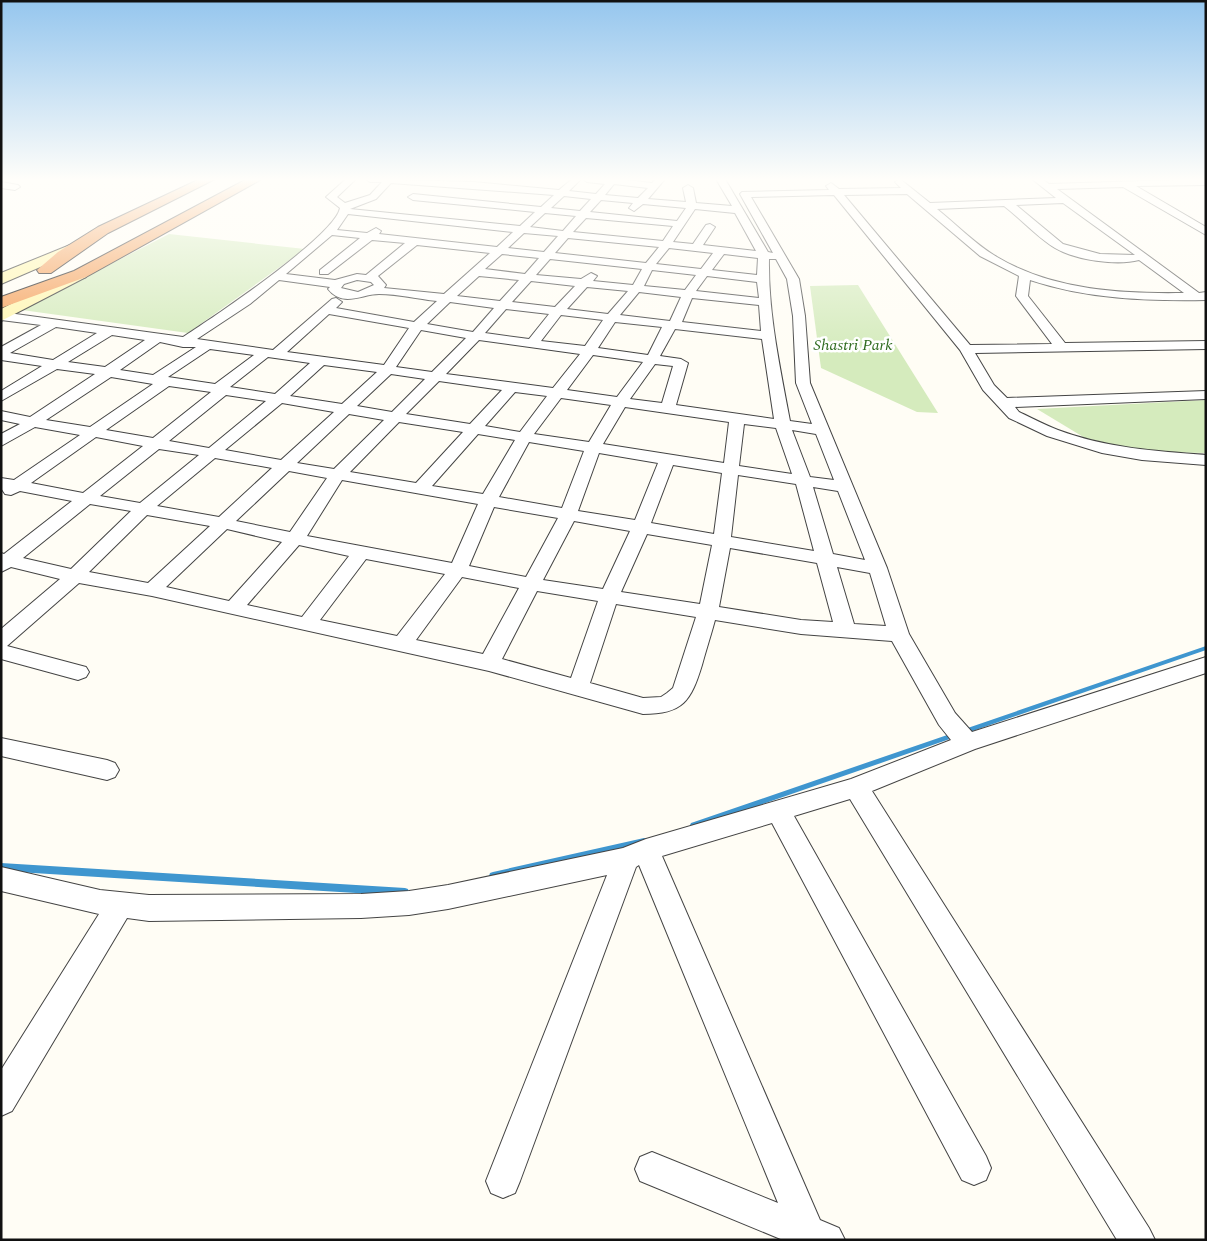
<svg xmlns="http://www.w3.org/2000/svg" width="1207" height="1241" font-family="Spectral,serif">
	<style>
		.green { fill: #d5ebbd }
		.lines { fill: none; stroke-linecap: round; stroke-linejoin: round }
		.stream { fill: #3f96cf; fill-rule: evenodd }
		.street-casing { stroke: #444; stroke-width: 2 }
		.secondary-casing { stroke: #333; stroke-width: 2 }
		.highway-casing { stroke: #222; stroke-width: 2 }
		.street { fill: #fff; fill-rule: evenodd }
		.secondary { fill: #fff6b0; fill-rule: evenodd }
		.highway { fill: #f5a25d; fill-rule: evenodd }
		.labels { text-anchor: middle; stroke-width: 5; stroke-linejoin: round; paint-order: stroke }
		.far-park-label { font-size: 16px; font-style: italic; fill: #2f6b1f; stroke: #fff }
	</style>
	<rect width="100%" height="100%" fill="#fffdf5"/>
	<g class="green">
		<polygon points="169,234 305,249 188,333 22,310"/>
		<polygon points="858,285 938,413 917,412 821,368 810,286"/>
		<polygon points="1206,400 1206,453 1145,452 1085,438 1037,409"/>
	</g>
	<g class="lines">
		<g class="stream">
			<polygon points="1206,646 1206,650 694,828 691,827 690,825 691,823 694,822"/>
			<polygon points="644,838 647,839 648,841 647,843 644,844 493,880 490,879 489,876 490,873 493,872"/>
			<polygon points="1,863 405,888 408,889 409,892 408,895 405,896 1,871"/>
		</g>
		<g class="street-casing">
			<g id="street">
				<path d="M346,179H356L337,197L345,203L370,195L382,182H370L366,179L474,182L559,190L572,179H581L569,191L596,194L605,184L587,182L583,179H618L652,183L656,179H665L648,199L686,202L683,188L688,185L693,188L696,203L732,206L716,179H725L768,252L773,253L740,194L742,192L829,190L826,186L831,183L839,189L901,188L895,182L900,179L930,203L1056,198L1032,179H1042L1049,184L1206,179V185L1136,186L1206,227V235L1123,187L1057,189L1199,293L1206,292V300C1146,301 1087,299 1030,280L1028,296L1065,343L1206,341V349L975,353L994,385L1007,398L1206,391V399L1015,407L1019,412C1032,418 1045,425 1058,430C1106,448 1155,451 1206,455V465L1142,460L1102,453L1047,436L1009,418L983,390L960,350L834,195L751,197L799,279L805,316L810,383L887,568L909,634L955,713L972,732L1206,657V673L975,749L872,791L1149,1228L1155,1240H1117L850,799L794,816L986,1156L991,1168L986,1180L974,1185L962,1180L772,823L662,856L820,1220L839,1228L845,1240H783L640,1181L635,1169L640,1157L652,1152L778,1203L639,865L636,867L520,1181L515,1193L503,1198L491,1193L486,1181L607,875L448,909L409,915L361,918L149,921L127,918L12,1111L1,1116V1070L99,914L1,891V867L100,890L149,895L361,894L409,891L448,885L623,848L646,839L851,779L951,740L939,725L892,641L801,634L715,620C711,635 706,650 702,665C691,701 683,714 643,714L489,671L152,596L79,583L7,646L86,667L89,672L86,677L78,680L1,659V629L60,579L11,567L1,572V553L4,554L72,501L20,491L11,495L5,494L1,488V478L14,480L80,435L35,427L1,446V434L20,424L1,420V411L30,417L95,374L57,369L1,401V391L42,366L1,360V347L41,325L1,320V312L183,337C211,319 335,236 340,208L326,197ZM391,183L554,195L541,207L413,194L408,197L413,200L535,212L520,226L350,209L376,199ZM614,184L648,188L638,198L605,195ZM907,194L980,256L1019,276L1016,296L1052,344L970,345L844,195ZM564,196L591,199L580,211L551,208ZM601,200L633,203L629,208L634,211L643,204L686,208L677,221L590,212ZM1063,203L1135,255L1100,254L1063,244L1016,205ZM1004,206C1021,219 1037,237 1055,248C1075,260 1117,266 1139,260L1184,293C1121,294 1052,290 997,257C975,244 957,225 937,209ZM695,209L735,213L756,251L703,245L715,227L710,224L706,225L693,244L673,242ZM545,213L576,216L563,231L530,227ZM348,214L513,232L497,247L379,234L381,231L376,228L367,233L337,230ZM586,218L673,226L663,241L573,232ZM524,233L558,236L544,252L508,248ZM332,235L360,238L320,270V274H328L372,240L405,243L366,275L357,274L335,280L286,274ZM568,238L659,247L646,263L555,253ZM417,245L490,253L444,294L384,288L386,285L378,276ZM669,248L713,253L701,269L656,264ZM502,254L539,258L525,274L485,269ZM724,254L758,258L757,275L712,270ZM550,259L642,269L633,285L593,281L597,276L591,273L581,279L536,275ZM769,259H776L787,279L793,316L796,383L812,424L790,421C780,367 768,313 769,259ZM652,270L696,275L685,290L644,286ZM479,276L519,280L500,301L457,296ZM707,276L757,282L759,298L696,291ZM279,280L330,287L328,289C343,308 362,294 379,294C398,294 418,299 437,301L414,322L336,308L342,302L336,298L332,299L273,350L197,339L250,304ZM357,280L371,282L374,285L358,292L341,288L344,284ZM531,281L575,286L555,307L512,302ZM587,287L628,291L608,314L567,309ZM639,292L681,297L670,321L620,315ZM692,298L759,305L761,331L682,322ZM450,302L494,308L473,332L427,324ZM506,309L549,314L529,339L485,333ZM329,314L409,328L384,365L287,352ZM561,315L603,320L585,346L541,341ZM615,322L662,327L648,355L598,348ZM56,327L97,333L53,360L10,353ZM675,329L762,339L774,419L676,405L688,363L681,359L660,356ZM421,330L466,338L432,372L396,367ZM112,335L145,340L105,367L68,362ZM479,340L580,354L553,388L446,374ZM160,342L183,347H196L153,375L120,370ZM210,349L254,355L215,384L168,377ZM593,355L643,362L617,397L567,390ZM268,357L310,363L275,394L230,387ZM655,364L673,366L662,403L630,399ZM324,365L377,372L342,404L290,396ZM391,374L425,379L392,412L357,406ZM111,377L153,384L90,427L46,420ZM439,381L502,390L470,424L406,414ZM169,386L211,392L153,438L106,430ZM515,392L547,396L520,432L485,426ZM226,395L266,401L209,448L169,441ZM561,398L611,405L589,442L534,434ZM282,403L334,412L281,460L225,450ZM625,407L729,422L724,463L603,444ZM349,414L384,420L334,469L297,463ZM399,422L463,432L416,483L350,472ZM744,424L776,428L792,474L739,466ZM792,430L816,434L834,480L810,477ZM478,434L515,440L483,494L432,486ZM96,437L143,446L83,493L31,483ZM529,442L584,451L562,508L499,497ZM159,449L199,455L140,503L100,496ZM599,453L658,463L635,520L578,511ZM215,458L272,468L219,517L157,506ZM673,465L722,473L714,534L651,523ZM289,471L327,478L290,532L236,521ZM738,475L796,484L814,551L731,537ZM342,480L478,504L452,563L307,536ZM813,487L838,491L865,560L833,554ZM90,504L131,511L71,569L23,558ZM494,507L558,518L526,577L469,566ZM147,515L210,526L148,583L89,572ZM574,521L630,531L603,589L543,580ZM227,529L282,542L229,601L166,587ZM647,534L712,545L700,604L621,592ZM299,545L349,556L302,617L247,605ZM730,548L817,563L833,622L801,620L719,607ZM366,559L445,574L397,636L320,620ZM837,567L870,573L886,626L854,624ZM462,577L519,588L483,654L416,640ZM537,591L598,601L571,678L502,659ZM616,604L696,617L673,688L667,693L661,697L643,698L590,683Z"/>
				<polygon points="1,182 18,185 20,187 15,190 1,188"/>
				<polygon points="1,738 107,760 115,763 119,770 115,777 107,780 1,756"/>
			</g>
		</g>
		<g class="secondary-casing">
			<g id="secondary">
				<polygon points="70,245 75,246 77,249 75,252 1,284 1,273"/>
				<polygon points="80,269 86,271 88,274 86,277 1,321 1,309"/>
			</g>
		</g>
		<g class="highway-casing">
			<g id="highway">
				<polygon points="200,179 215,179 108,233 51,273 39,273 37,270 58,252 98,227"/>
				<polygon points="247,179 262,179 86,277 1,308 1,297 74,271"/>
			</g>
		</g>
		<use href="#street" class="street"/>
		<use href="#secondary" class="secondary"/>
		<use href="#highway" class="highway"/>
	</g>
	<linearGradient id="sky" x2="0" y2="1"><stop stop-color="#95c6ee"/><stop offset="0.51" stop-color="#fffefa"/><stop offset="1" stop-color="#fffefa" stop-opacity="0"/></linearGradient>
	<rect width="1207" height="352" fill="url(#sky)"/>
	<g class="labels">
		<g class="far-park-label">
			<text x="853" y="350">Shastri Park</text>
		</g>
	</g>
	<rect width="1207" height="1241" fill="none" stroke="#111111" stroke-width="5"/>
</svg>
